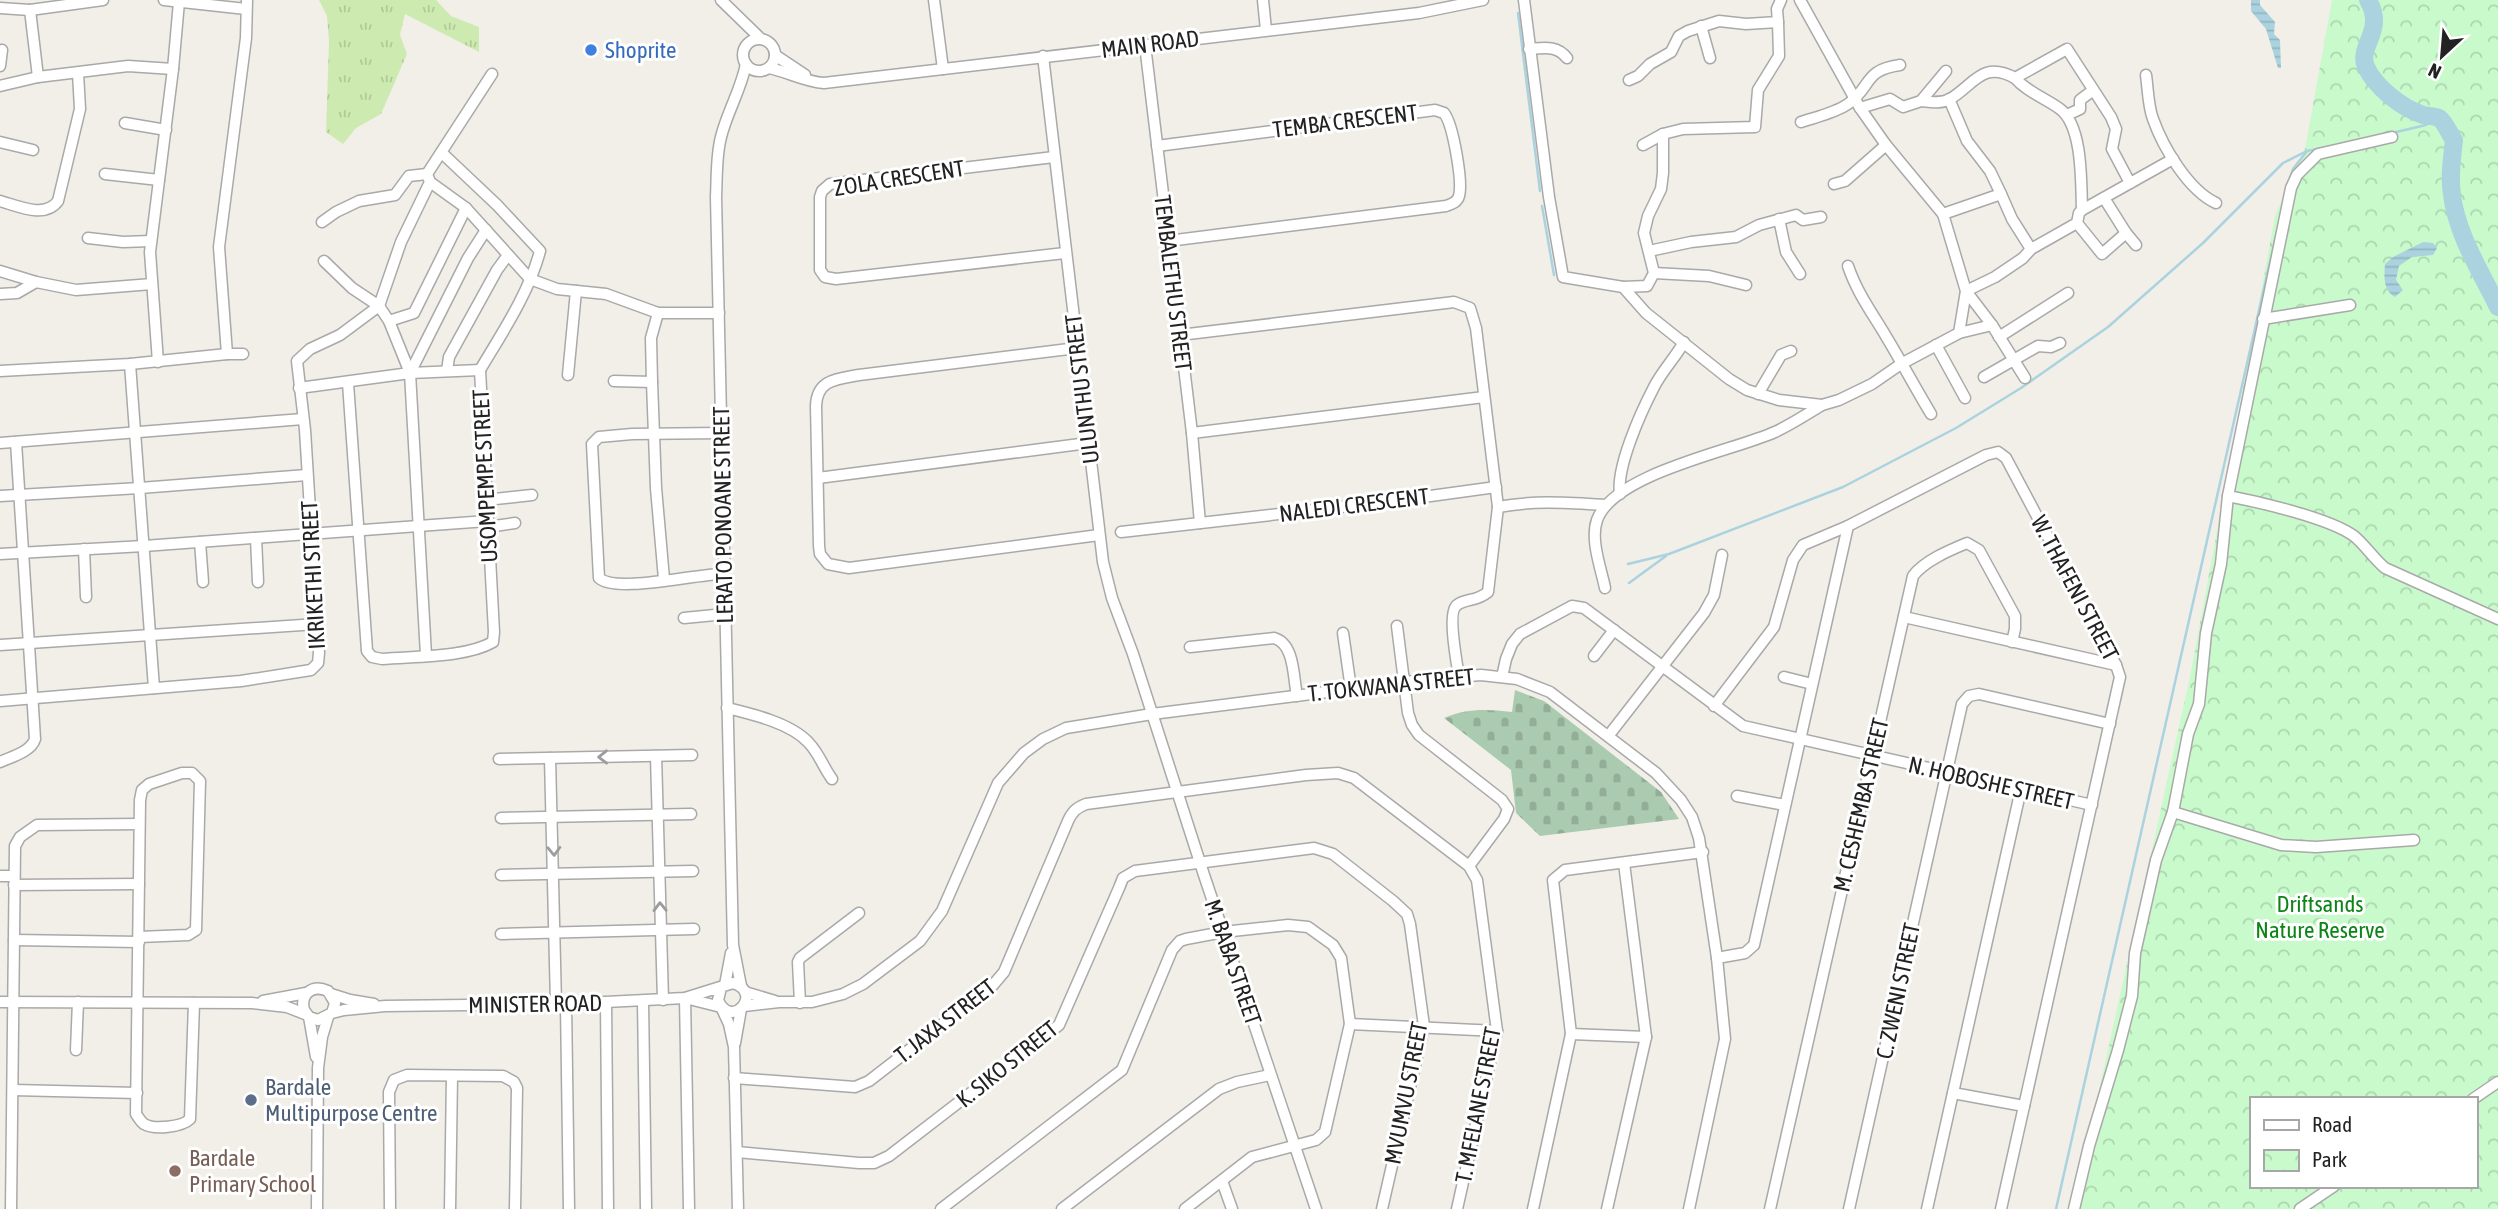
<svg xmlns="http://www.w3.org/2000/svg" width="2498" height="1209" font-family="'Asap Condensed',sans-serif">
	<style>
		.grass { fill: url(#grass-tufts) }
		.cemetery { fill: url(#cemetery-stones) }
		.park { fill: url(#park-crowns); fill-rule: evenodd }
		.water { fill: url(#water-rules) }
		.lines { fill: none; stroke-linecap: round; stroke-linejoin: round }
		.stream { stroke: #aad3df; stroke-width: 2.5 }
		.river { stroke: #aad3df; stroke-width: 18 }
		.minor-casing { stroke: #a9a9a9; stroke-width: 13 }
		.minor { stroke: #fff; stroke-width: 10 }
		.oneway { stroke: #9c9c9c }
		.shop-dot { fill: #3f7fe0; stroke: #fff; stroke-width: 2.5 }
		.service-dot { fill: #5c6f8a; stroke: #fff; stroke-width: 2.5 }
		.education-dot { fill: #8d6e63; stroke: #fff; stroke-width: 2.5 }
		.labels { text-anchor: middle; stroke-width: 6; stroke-linejoin: round; paint-order: stroke }
		.street-label { font-size: 23px; fill: #222; stroke: #fff }
		.shop-label { font-size: 23px; fill: #366cbe; stroke: #fff; text-anchor: start }
		.park-label { font-size: 23px; fill: #0c8416; stroke: #fff }
		.service-label { font-size: 23px; fill: #4e5e75; stroke: #fff; text-anchor: start }
		.education-label { font-size: 23px; fill: #785e54; stroke: #fff; text-anchor: start }
	</style>
	<defs>
		<pattern id="grass-tufts" width="24" height="20" patternUnits="userSpaceOnUse" patternTransform="scale(1.75)"><rect width="24" height="20" fill="#cdebb0"/><path d="M3 7l-1-3M5 7V3M7 7l1-3M15 17l-1-3M17 17v-4M19 17l1-3" fill="none" stroke="#b0c997"/></pattern>
		<pattern id="cemetery-stones" width="16" height="16" patternUnits="userSpaceOnUse" patternTransform="scale(1.75)"><rect width="16" height="16" fill="#aacbaf"/><path d="M2 7V4a2 2 0 0 1 4 0v3zM10 15v-3a2 2 0 0 1 4 0v3z" fill="#92ae96"/></pattern>
		<pattern id="park-crowns" width="20" height="18" patternUnits="userSpaceOnUse" patternTransform="scale(1.75)"><rect width="20" height="18" fill="#c8facc"/><path d="M2 6a3 3 0 1 1 6 0M12 15a3 3 0 1 1 6 0" fill="none" stroke="#acd6af"/></pattern>
		<pattern id="water-rules" width="6" height="5" patternUnits="userSpaceOnUse" patternTransform="scale(1.75)"><rect width="6" height="5" fill="#aad3df"/><path d="M0 2.5h6" fill="none" stroke="#92b5bf"/></pattern>
	</defs>
	<rect width="100%" height="100%" fill="#f2efe9"/>
	<polygon class="grass" points="319,0 436,0 451,16 479,27 479,52 405,14 400,35 407,54 381,114 356,128 343,144 326,132 329,42 327,16"/>
	<path class="cemetery" d="M1515,690L1544,701L1661,792L1679,819L1540,836L1516,813L1511,770L1444,718C1467,708 1487,709 1512,712Z"/>
	<path class="park" d="M2332,0H2498V1209H2073L2191,672L2275,216L2305,149ZM2251,1099H2475V1186H2251Z"/>
	<g class="water">
		<polygon points="2251,0 2260,0 2260,5 2275,22 2274,34 2280,40 2281,68 2278,68 2266,29 2251,11"/>
		<path d="M2423,242L2433,243L2437,248L2433,255L2412,257L2399,266L2396,280L2403,290L2395,297C2383,290 2384,277 2385,264L2393,257Z"/>
	</g>
	<g class="lines">
		<g class="stream">
			<polyline points="1518,13 1540,191"/>
			<polyline points="2392,133 2426,125 2439,118"/>
			<polyline points="2289,182 2293,169 2307,151"/>
			<polyline points="1542,206 1554,275"/>
			<polyline points="1628,564 1669,554 1843,487 1956,428 2021,388 2108,327 2203,243 2283,163 2307,151 2327,147"/>
			<polyline points="1629,583 1666,556"/>
			<polyline points="2056,1209 2279,222"/>
		</g>
		<path class="river" d="M2368,0C2386,31 2357,46 2366,67C2376,88 2402,108 2423,115C2427,116 2435,116 2439,118C2445,122 2450,135 2454,140C2452,158 2449,177 2452,195C2457,235 2481,272 2498,307"/>
		<g class="minor-casing">
			<g id="minor">
				<polyline points="164,0 246,9"/>
				<polyline points="721,0 761,39"/>
				<polyline points="934,0 943,69"/>
				<polyline points="1263,0 1266,30"/>
				<polyline points="1524,0 1549,197 1563,277 1623,287 1646,313 1729,379 1747,390 1779,400 1822,405 1839,400 1872,384 1901,364 1959,333 1966,291 1992,325 2025,378"/>
				<polyline points="1800,0 1860,108 1886,145 1943,214 1966,291 1995,277 2023,258 2031,249 2077,223 2079,213 2082,210"/>
				<polyline points="0,8 30,10 103,0"/>
				<polyline points="30,10 38,77"/>
				<polyline points="1701,26 1710,58"/>
				<circle cx="759" cy="55" r="16"/>
				<polyline points="1145,45 1192,433 1200,523"/>
				<path d="M1529,49C1544,48 1557,45 1567,58"/>
				<polyline points="775,55 805,75"/>
				<polyline points="1043,56 1103,562 1112,598 1133,654 1204,875 1316,1209"/>
				<polyline points="0,66 2,50"/>
				<path d="M769,68C788,72 805,82 824,83L1419,13L1483,0"/>
				<path d="M2146,75C2148,89 2148,106 2153,119C2163,147 2188,190 2216,203"/>
				<path d="M2015,78C2027,92 2045,98 2060,109C2083,126 2081,183 2082,210L2173,159"/>
				<polyline points="1629,80 1638,76 1650,64 1671,52 1679,36 1688,31 1719,21 1746,24 1778,22 1777,9 1781,0"/>
				<polyline points="0,86 38,77 128,66 173,69"/>
				<path d="M1921,101C1930,102 1941,104 1950,99C1974,85 1982,60 2015,78L2067,49L2111,117L2116,129L2112,149L2130,183"/>
				<polyline points="1860,108 1890,99 1903,107 1921,101 1946,71"/>
				<polyline points="2067,115 2080,109 2080,100 2092,91"/>
				<path d="M1801,122C1816,117 1835,113 1848,104C1872,87 1863,70 1900,65"/>
				<polyline points="125,123 166,130"/>
				<polyline points="0,142 33,150"/>
				<polyline points="1643,145 1663,134"/>
				<path d="M1157,146L1435,110L1444,113C1453,124 1463,182 1459,196C1457,203 1451,204 1446,206L1168,241"/>
				<path d="M442,153L497,205L540,251C529,293 502,333 480,370"/>
				<polyline points="1054,157 830,184 822,191 820,197 820,270 825,277 836,279 1065,253"/>
				<polyline points="105,174 159,180"/>
				<polyline points="430,182 466,208 530,279 557,289 606,294 658,313 719,313"/>
				<polyline points="1834,184 1845,181 1886,145"/>
				<polyline points="2001,194 2012,219 2031,249"/>
				<polyline points="2104,198 2126,233"/>
				<path d="M0,201C18,206 45,219 58,201L80,109L78,73"/>
				<polyline points="1943,214 2001,194 1990,171 1967,141 1949,99"/>
				<polyline points="1779,219 1786,252 1800,274"/>
				<polyline points="322,222 336,212 359,201 395,195 409,176 427,174"/>
				<polyline points="2077,223 2102,254 2126,233 2136,245"/>
				<polyline points="88,238 123,242 151,241"/>
				<polyline points="1649,251 1691,242 1736,237 1759,225 1796,215 1803,220 1821,217"/>
				<polyline points="324,261 352,288 379,306 401,242 430,182 427,174 492,74"/>
				<path d="M1848,266C1857,293 1873,314 1887,338C1902,363 1916,389 1931,414"/>
				<polyline points="0,271 36,282 76,290 152,284"/>
				<polyline points="1654,273 1709,276 1746,285"/>
				<polyline points="1623,287 1647,286 1654,273 1644,233 1648,216 1661,189 1663,173 1663,134 1683,129 1755,127 1758,90 1779,56 1778,22"/>
				<polyline points="0,294 17,293 36,282"/>
				<polyline points="2263,319 2350,305"/>
				<polyline points="389,321 414,313 466,208"/>
				<polyline points="1959,333 1992,325"/>
				<path d="M1180,335L1454,302L1470,308L1476,328L1498,507C1534,500 1570,503 1606,505"/>
				<polyline points="1999,337 2068,293"/>
				<polyline points="1936,345 1965,398"/>
				<path d="M1077,348L859,375C838,379 817,379 816,406L819,546L820,554L828,564L849,568L1099,535"/>
				<polyline points="227,354 219,247 246,38 247,0"/>
				<polyline points="158,362 150,252 173,69 179,2"/>
				<polyline points="130,364 154,688"/>
				<polyline points="0,371 130,364 227,354 243,354"/>
				<polyline points="447,371 449,357 497,270 508,255"/>
				<polyline points="410,373 468,258 486,230"/>
				<polyline points="568,375 576,291"/>
				<polyline points="1984,377 2038,346 2051,347 2060,343"/>
				<polyline points="614,381 652,382 651,338 658,313"/>
				<polyline points="652,382 656,488 664,579"/>
				<path d="M348,383L367,651L372,657L382,659C414,656 465,658 493,642L494,632L480,370"/>
				<polyline points="299,388 410,373 480,370"/>
				<polyline points="1758,394 1781,355 1791,351"/>
				<path d="M722,433L632,434L599,437L592,444L599,578C617,594 698,573 725,574"/>
				<polyline points="1192,433 1484,397"/>
				<polyline points="0,443 303,419"/>
				<polyline points="818,478 1088,443"/>
				<path d="M1620,494C1616,467 1641,412 1654,387C1662,371 1675,358 1684,342"/>
				<polyline points="0,496 140,488 307,475"/>
				<path d="M2228,496C2259,502 2329,518 2354,536C2365,545 2374,559 2385,568L2498,619"/>
				<polyline points="486,500 532,495"/>
				<polyline points="488,527 515,523"/>
				<polyline points="1121,532 1394,501 1496,487"/>
				<polyline points="256,538 258,582"/>
				<polyline points="200,542 203,582"/>
				<polyline points="84,549 86,597"/>
				<polyline points="0,554 144,546 487,521"/>
				<path d="M1605,588C1601,568 1590,540 1597,520C1614,473 1733,451 1775,432C1792,424 1807,414 1822,405"/>
				<polyline points="1904,617 2116,665"/>
				<polyline points="684,618 725,614"/>
				<polyline points="1397,626 1408,713 1412,725 1419,735 1502,800 1508,809 1504,819 1469,866"/>
				<polyline points="1343,633 1351,689"/>
				<polyline points="0,645 317,624"/>
				<path d="M1190,647L1274,638C1295,644 1293,677 1297,696"/>
				<polyline points="1594,656 1614,630"/>
				<path d="M1459,677C1457,664 1447,612 1457,605C1467,598 1476,602 1488,592L1498,507"/>
				<polyline points="1502,677 1506,659 1512,644 1520,634 1572,606 1584,608 1743,726 2092,805"/>
				<polyline points="1784,677 1812,684"/>
				<polyline points="0,701 241,681 311,670 318,663 319,653 305,430 297,361 310,349 340,335 379,306 389,321 410,373 426,655"/>
				<polyline points="1714,706 1774,627 1793,560 1803,545 1848,526 1986,455 1998,452 2006,458 2116,665 2120,677 2001,1209"/>
				<path d="M727,708C752,714 790,723 808,742C819,753 823,767 832,779"/>
				<polyline points="1609,735 1704,613 1714,595 1722,555"/>
				<polyline points="656,756 663,1000"/>
				<polyline points="550,758 556,1004"/>
				<polyline points="499,759 692,755"/>
				<path d="M0,762C11,757 31,752 35,739L16,442"/>
				<polyline points="1737,796 1785,805"/>
				<polyline points="2173,812 2281,845 2316,847 2414,840"/>
				<polyline points="501,818 691,814"/>
				<polyline points="501,875 693,871"/>
				<polyline points="0,876 14,876"/>
				<polyline points="14,885 139,884"/>
				<polyline points="501,934 694,929"/>
				<path d="M139,937L188,935L196,930L200,781L192,773H182L149,784L142,790L140,800L136,1114C139,1118 140,1121 144,1124C154,1130 182,1127 190,1119L194,1003"/>
				<polyline points="14,940 139,942"/>
				<polyline points="1717,958 1745,953 1754,945 1848,526"/>
				<polyline points="725,985 731,953"/>
				<path d="M741,986L733,945L716,197C717,177 716,156 721,137C727,112 741,90 746,64"/>
				<polyline points="745,992 775,1001"/>
				<polyline points="331,994 350,1000 374,1004"/>
				<polyline points="685,998 689,1209"/>
				<polyline points="689,999 721,1007"/>
				<polyline points="263,1001 306,993"/>
				<polyline points="643,1001 646,1209"/>
				<polyline points="0,1002 252,1003 287,1007 305,1014"/>
				<polyline points="606,1003 608,1209"/>
				<polyline points="800,1003 798,962 800,958 859,913"/>
				<polyline points="566,1004 569,1209"/>
				<polyline points="744,1006 779,1002 812,1002 843,994 863,984 920,941 942,911 998,783 1024,753 1043,739 1066,728 1152,714 1430,679 1481,675 1517,679 1550,692 1656,773 1681,800 1692,817 1699,838 1717,958 1725,1039 1689,1209"/>
				<polyline points="722,1009 729,1024 734,1047 738,1209"/>
				<path d="M332,1013L335,1003L328,991C312,984 300,994 304,1010L309,1017L318,1020L332,1013L344,1010L385,1006L566,1004L685,998L733,983C765,993 731,1031 718,1000L721,988"/>
				<polyline points="309,1017 316,1057"/>
				<polyline points="1350,1024 1497,1031"/>
				<polyline points="1571,1034 1646,1037"/>
				<polyline points="735,1043 741,1009"/>
				<polyline points="76,1050 78,1002"/>
				<path d="M734,1078L855,1087L869,1081L993,985L1004,972L1068,821C1072,812 1076,808 1086,804L1306,775L1338,773L1354,778L1469,866L1477,880L1497,1031L1457,1209"/>
				<polyline points="13,1090 137,1093"/>
				<polyline points="1953,1093 2024,1106"/>
				<polyline points="2473,1099 2498,1082"/>
				<polyline points="737,1152 859,1163 874,1163 889,1156 1059,1025 1119,888 1123,878 1135,871 1314,848 1333,854 1393,901 1407,914 1410,924 1424,1026 1382,1209"/>
				<polyline points="1222,1181 1232,1209"/>
				<polyline points="11,1209 15,846 20,837 37,825 139,824"/>
				<polyline points="317,1209 318,1068 322,1037 328,1017"/>
				<polyline points="390,1209 389,1092 394,1080 407,1075 503,1076 514,1082 517,1088 515,1209"/>
				<polyline points="450,1209 452,1076"/>
				<polyline points="941,1209 1122,1070 1172,950 1180,941 1186,939 1223,932 1288,925 1308,927 1333,945 1341,958 1350,1024 1325,1132 1316,1140 1252,1157 1185,1209"/>
				<polyline points="1062,1209 1219,1089 1237,1082 1270,1075"/>
				<polyline points="1533,1209 1571,1034 1553,880 1565,870 1703,852"/>
				<polyline points="1607,1209 1646,1037 1624,863"/>
				<path d="M1770,1209L1913,576C1924,561 1950,550 1967,543L1979,550L2015,616V629L2012,642"/>
				<polyline points="1849,1209 1962,704 1969,696 1979,694 2110,724"/>
				<polyline points="1927,1209 2021,789"/>
				<polyline points="2074,1209 2089,1146 2118,1050 2132,996 2135,953 2156,860 2173,812 2188,734 2199,704 2206,633 2221,564 2228,496 2291,188 2297,175 2318,154 2392,137"/>
				<polyline points="2300,1209 2334,1186"/>
			</g>
		</g>
		<use href="#minor" class="minor"/>
	</g>
	<defs><path id="oneway-chevron" d="M-2-3.5L2.5 0L-2 3.5" fill="none" stroke-width="1.6" stroke-linecap="round" stroke-linejoin="round" transform="scale(1.75)"/></defs>
	<g class="oneway">
		<use href="#oneway-chevron" transform="translate(603 757) rotate(179)"/>
		<use href="#oneway-chevron" transform="translate(554 851) rotate(88)"/>
		<use href="#oneway-chevron" transform="translate(660 907) rotate(-91)"/>
	</g>
	<circle class="shop-dot" cx="591" cy="50" r="7"/>
	<circle class="service-dot" cx="251" cy="1100" r="7"/>
	<circle class="education-dot" cx="175" cy="1171" r="7"/>
	<g class="labels">
		<g class="street-label">
			<text transform="translate(1150 44) rotate(-7)" y="8">MAIN ROAD</text>
			<text transform="translate(1345 121) rotate(-7)" y="8">TEMBA CRESCENT</text>
			<text transform="translate(899 178) rotate(-9)" y="8">ZOLA CRESCENT</text>
			<text transform="translate(1173 283) rotate(83)" y="8">TEMBALETHU STREET</text>
			<text transform="translate(1082 389) rotate(-97)" y="8">ULUNTHU STREET</text>
			<text transform="translate(485 476) rotate(-93)" y="8">USOMPEMPE STREET</text>
			<text transform="translate(1354 505) rotate(-7)" y="8">NALEDI CRESCENT</text>
			<text transform="translate(723 515) rotate(-91)" y="8">LERATO PONOANE STREET</text>
			<text transform="translate(313 575) rotate(-93)" y="8">IKRIKETHI STREET</text>
			<text transform="translate(2075 588) rotate(62)" y="8">W. THAFENI STREET</text>
			<text transform="translate(1391 685) rotate(-6)" y="8">T. TOKWANA STREET</text>
			<text transform="translate(1991 783) rotate(13)" y="8">N. HOBOSHE STREET</text>
			<text transform="translate(1861 805) rotate(-77)" y="8">M. CESHEMBA STREET</text>
			<text transform="translate(1233 962) rotate(71)" y="8">M. BABA STREET</text>
			<text transform="translate(1898 991) rotate(-78)" y="8">C. ZWENI STREET</text>
			<text transform="translate(535 1004) rotate(-1)" y="8">MINISTER ROAD</text>
			<text transform="translate(945 1021) rotate(-38)" y="8">T. JAXA STREET</text>
			<text transform="translate(1007 1064) rotate(-39)" y="8">K. SIKO STREET</text>
			<text transform="translate(1406 1093) rotate(-79)" y="8">MVUMVU STREET</text>
			<text transform="translate(1478 1105) rotate(-79)" y="8">T. MFELANE STREET</text>
		</g>
		<g class="shop-label">
			<text x="605" y="58">Shoprite</text>
		</g>
		<g class="park-label">
			<text x="2320" y="912">Driftsands<tspan x="2320" dy="26">Nature Reserve</tspan></text>
		</g>
		<g class="service-label">
			<text x="265" y="1095">Bardale<tspan x="265" dy="26">Multipurpose Centre</tspan></text>
		</g>
		<g class="education-label">
			<text x="189" y="1166">Bardale<tspan x="189" dy="26">Primary School</tspan></text>
		</g>
	</g>
	<rect x="2250" y="1097" width="228" height="91" fill="#ffffff" stroke="#a7a7a7" stroke-width="2"/>
	<rect x="2264" y="1120" width="35" height="10" fill="#ffffff" stroke="#a7a7a7" stroke-width="2"/>
	<text x="2312" y="1132" font-size="21" fill="#222222">Road</text>
	<rect x="2264" y="1150" width="35" height="21" fill="url(#park-crowns)" stroke="#a7a7a7" stroke-width="2"/>
	<text x="2312" y="1167" font-size="21" fill="#222222">Park</text>
	<g transform="translate(2442 56) rotate(206)" stroke="#ffffff" stroke-width="5" paint-order="stroke">
	<path d="M0-5L12 26L0 18L-12 26Z" fill="#222222"/>
	<text y="-10" font-size="19" font-weight="bold" text-anchor="middle" fill="#222222">N</text>
	</g>
</svg>
